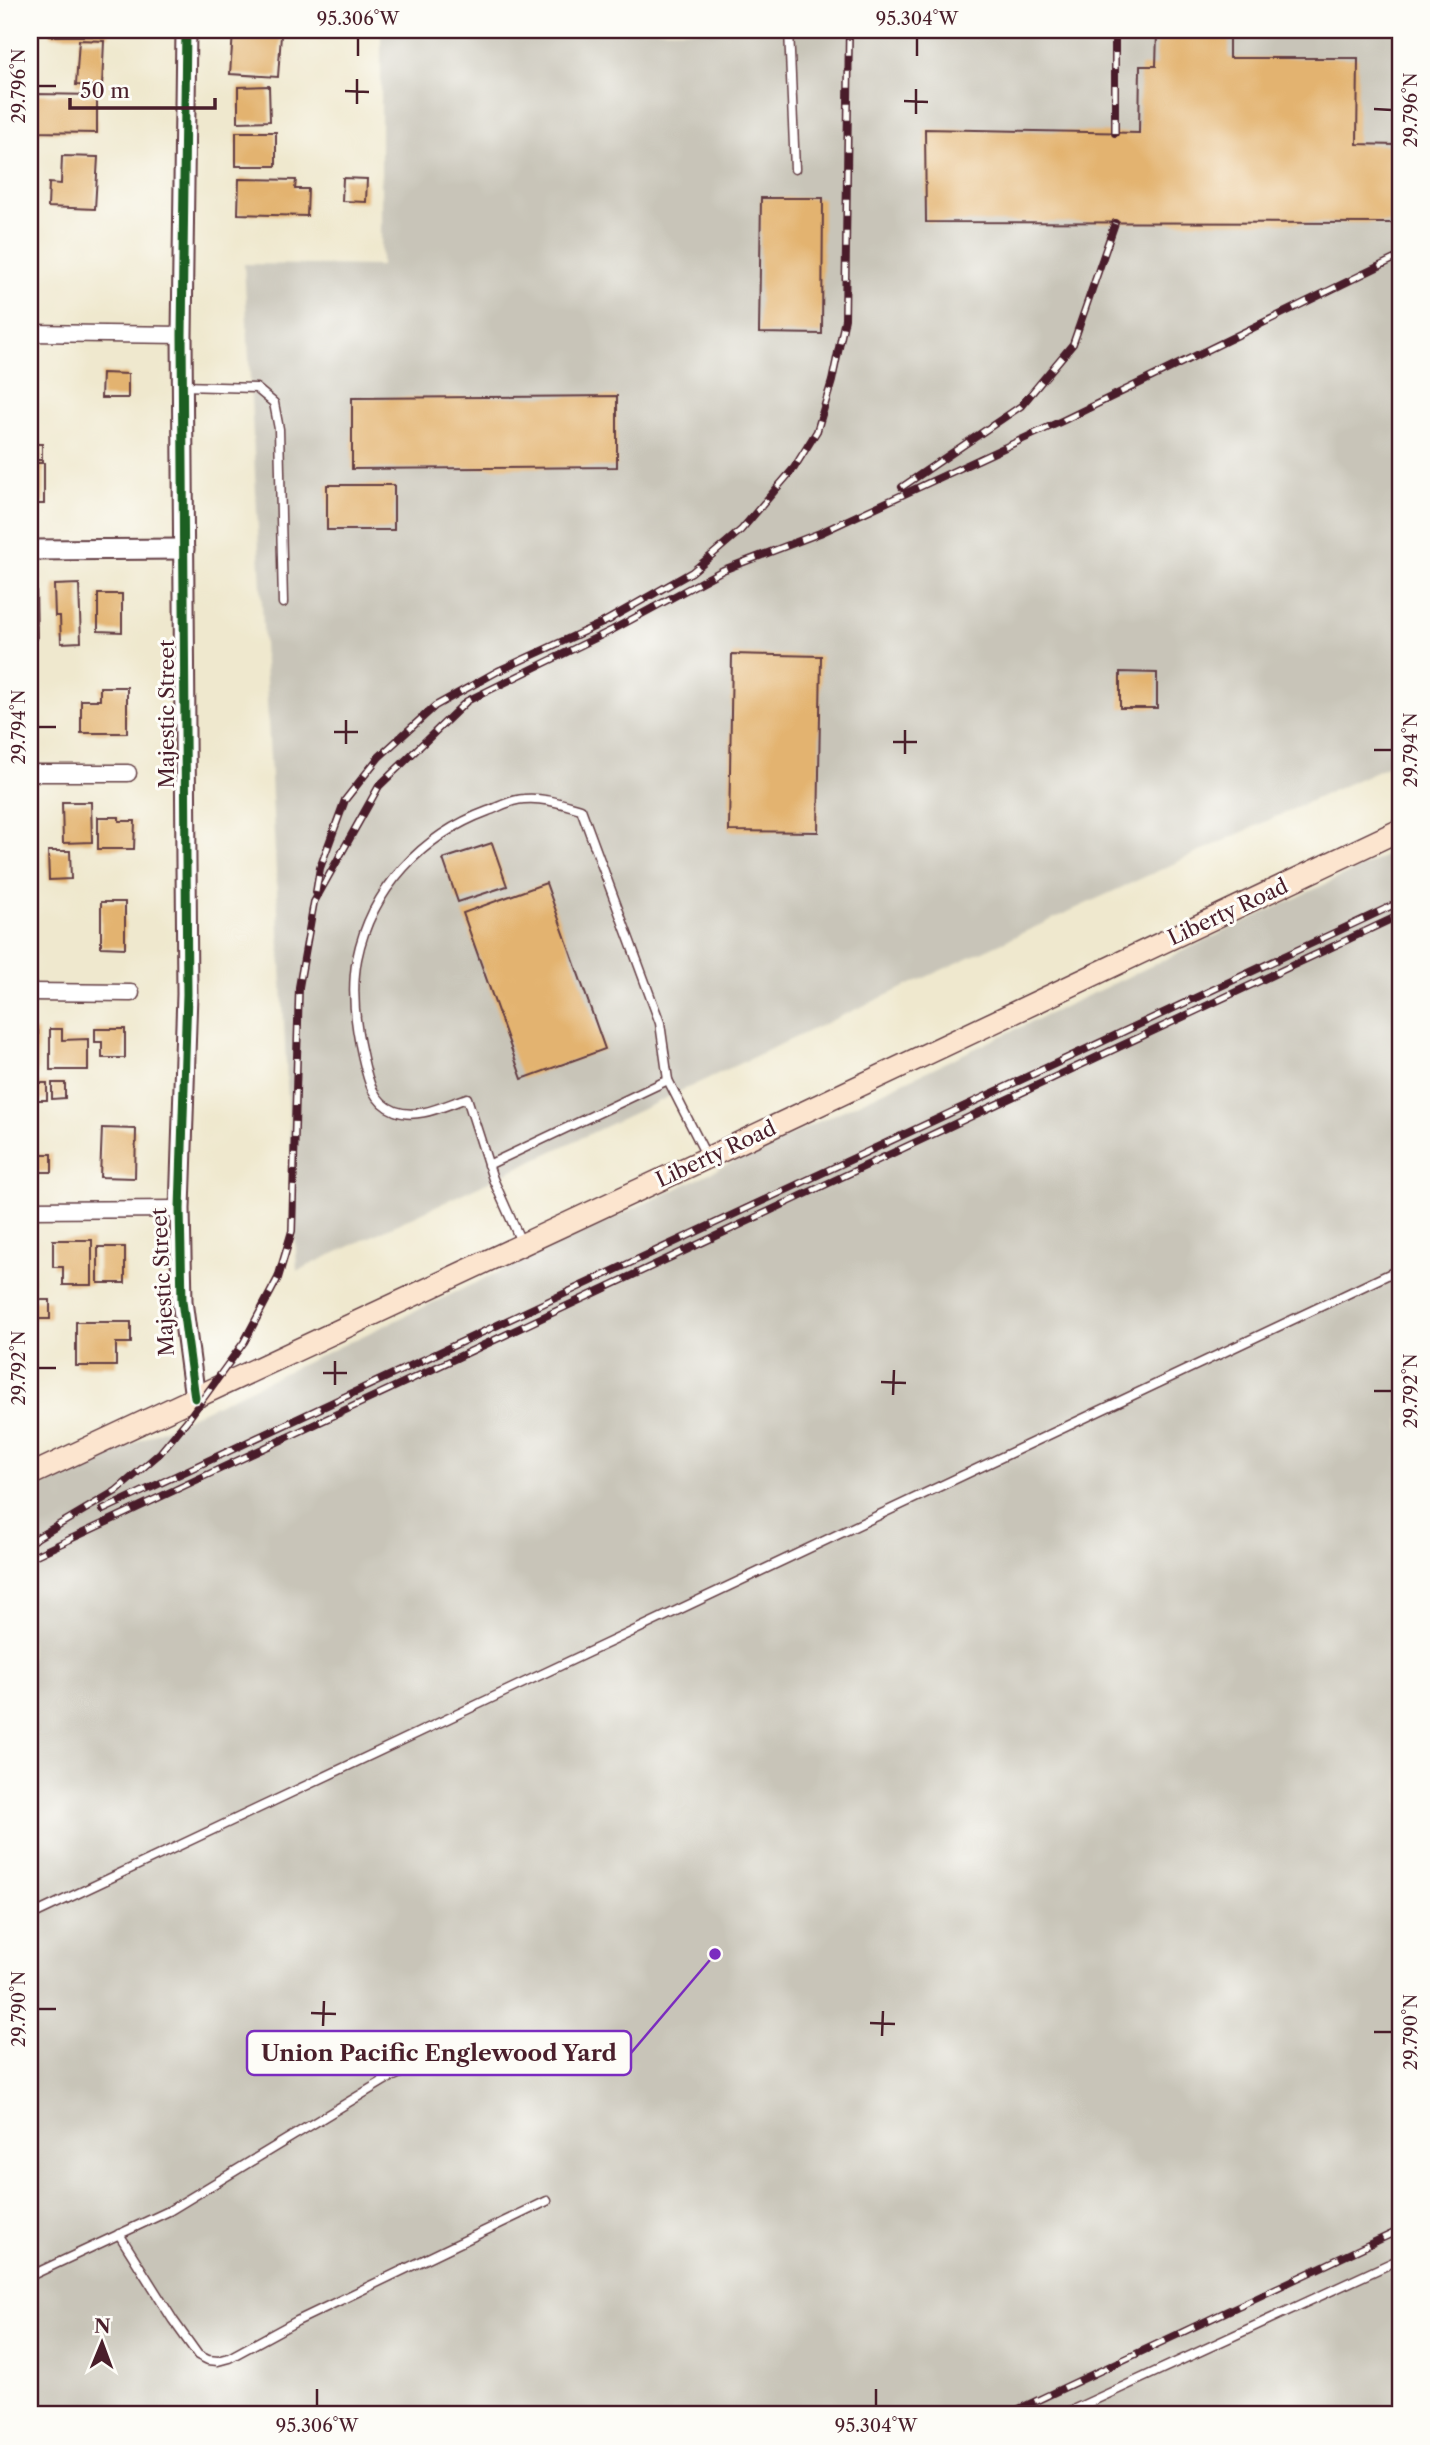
<svg xmlns="http://www.w3.org/2000/svg" width="1430" height="2445" font-family="'Libre Caslon Text',serif">
	<style>
		.industrial { fill: #c8c4b8 }
		.building { fill: #e3b370 }
		.lines { fill: none; stroke-linecap: round; stroke-linejoin: round }
		.service-casing { stroke: #633d43; stroke-width: 11 }
		.minor-casing { stroke: #633d43; stroke-width: 19 }
		.tertiary-casing { stroke: #633d43; stroke-width: 23 }
		.secondary-casing { stroke: #633d43; stroke-width: 24 }
		.service { stroke: #fff; stroke-width: 8 }
		.minor { stroke: #fff; stroke-width: 16 }
		.tertiary { stroke: #fff; stroke-width: 19 }
		.secondary { stroke: #fce5cf; stroke-width: 21 }
		.rail-casing { stroke: #4a1f2b; stroke-width: 8 }
		.rail { stroke: #fdfcf7; stroke-width: 5; stroke-dasharray: 16; stroke-linecap: butt }
		.cycleway-casing { stroke: #fdfcf7; stroke-width: 13 }
		.cycleway { stroke: #1b5e20; stroke-width: 9 }
		.ticks { fill: none; stroke: #4a1f2b; stroke-width: 2.5 }
		.labels { text-anchor: middle; stroke-width: 6; stroke-linejoin: round; paint-order: stroke }
		.street-label { font-size: 21px; fill: #4a1f2b; stroke: #fdfcf7 }
		.leader { fill: none; stroke: #7b2cbf; stroke-width: 2.5 }
		.callout-dot { fill: #7b2cbf; stroke: #fdfcf7; stroke-width: 2.5 }
		.callout { fill: #fdfcf7; stroke: #7b2cbf; stroke-width: 2.5 }
		.callout-label { font-size: 23px; text-anchor: middle; font-weight: bold; fill: #4a1f2b }
		.neatline { fill: none; stroke: #4a1f2b; stroke-width: 2.5 }
		.ticks-label { font-size: 18px; text-anchor: middle; fill: #4a1f2b }
	</style>
	<rect width="100%" height="100%" fill="#fdfcf7"/>
	<filter id="ink" filterUnits="userSpaceOnUse"><feTurbulence type="fractalNoise" baseFrequency=".0143" numOctaves="2"/><feDisplacementMap in="SourceGraphic" scale="14" xChannelSelector="R" yChannelSelector="G"/><feConvolveMatrix kernelMatrix="1 2 1 2 8 2 1 2 1" color-interpolation-filters="sRGB"/></filter>
	<filter id="wash" filterUnits="userSpaceOnUse"><feTurbulence type="fractalNoise" baseFrequency=".00686" numOctaves="4" result="noise"/><feDisplacementMap in="SourceGraphic" scale="28" xChannelSelector="R" yChannelSelector="G"/><feGaussianBlur stdDeviation="1.57" result="paint"/><feColorMatrix in="noise" values="0 0 0 0 0 0 0 0 0 0 0 0 0 0 0 0 0 1.4 0 .05"/><feComposite in="paint" operator="in"/></filter>
	<g filter="url(#wash)">
		<rect width="100%" height="100%" fill="#efe8ce"/>
		<g class="industrial">
			<polygon points="381,30 1400,30 1400,760 839,1017 297,1271 244,264 381,266"/>
			<polygon points="1400,849 1400,2415 30,2415 30,1492"/>
		</g>
		<g id="blocks">
			<g class="building">
				<rect x="50" y="30" width="59" height="6"/>
				<polygon points="233,33 281,35 278,77 230,74"/>
				<polygon points="1157,33 1229,34 1229,58 1358,58 1357,144 1395,145 1394,223 926,222 925,129 1139,133 1140,66 1156,66"/>
				<polygon points="79,40 104,41 102,86 76,85"/>
				<polygon points="269,86 270,121 238,122 238,87"/>
				<polygon points="36,94 97,95 97,133 35,132"/>
				<rect x="236" y="132" width="40" height="34"/>
				<polygon points="62,156 98,157 95,209 48,207 49,183 61,184"/>
				<polygon points="343,178 367,179 366,202 342,201"/>
				<polygon points="239,179 296,180 295,189 308,189 307,216 238,214"/>
				<polygon points="761,198 823,198 822,334 759,333"/>
				<polygon points="102,373 128,374 128,398 101,398"/>
				<polygon points="30,379 37,379 37,405 30,406"/>
				<polygon points="617,396 617,467 352,469 352,398"/>
				<rect x="30" y="444" width="12" height="16"/>
				<rect x="30" y="463" width="14" height="41"/>
				<rect x="327" y="485" width="67" height="45"/>
				<polygon points="30,584 36,584 37,639 30,639"/>
				<polygon points="79,584 81,642 61,643 60,616 55,616 54,585"/>
				<polygon points="98,594 122,594 122,632 98,631"/>
				<polygon points="732,654 821,656 818,832 729,831"/>
				<polygon points="1120,672 1157,673 1157,708 1120,708"/>
				<polygon points="100,687 127,687 127,733 81,733 81,700 100,700"/>
				<rect x="30" y="690" width="4" height="40"/>
				<polygon points="62,802 91,802 92,842 63,843"/>
				<polygon points="98,817 119,817 119,821 135,821 134,849 98,849"/>
				<polygon points="492,843 507,886 458,902 443,859"/>
				<polygon points="48,851 70,851 71,879 49,880"/>
				<polygon points="546,883 605,1049 522,1079 463,913"/>
				<polygon points="101,902 125,902 125,948 101,947"/>
				<polygon points="50,1029 62,1029 62,1040 88,1039 88,1070 50,1070"/>
				<polygon points="95,1029 125,1029 125,1058 102,1058 102,1042 95,1042"/>
				<polygon points="30,1031 38,1031 37,1077 30,1077"/>
				<rect x="30" y="1083" width="17" height="17"/>
				<polygon points="52,1083 65,1083 65,1098 52,1099"/>
				<polygon points="102,1128 136,1129 135,1178 100,1177"/>
				<rect x="36" y="1154" width="16" height="18"/>
				<polygon points="53,1240 92,1240 92,1285 63,1285 63,1267 53,1267"/>
				<rect x="98" y="1247" width="27" height="36"/>
				<rect x="30" y="1249" width="3" height="34"/>
				<rect x="30" y="1300" width="20" height="19"/>
				<polygon points="76,1322 131,1322 131,1343 116,1343 116,1366 76,1366"/>
			</g>
		</g>
	</g>
	<g filter="url(#ink)">
		<use href="#blocks" fill-opacity="0" stroke="#633d43" stroke-width="2"/>
		<g class="lines">
			<g class="service-casing">
				<g id="service">
					<polyline points="789,30 795,169"/>
					<polyline points="182,386 256,388 274,403 279,429 283,603"/>
					<polyline points="488,1165 668,1080"/>
					<path d="M522,1244L493,1179L467,1098C445,1105 418,1120 395,1111C371,1102 367,1076 362,1054C355,1023 351,991 357,959C371,889 423,835 488,811C499,807 512,799 524,799C543,797 563,804 581,809L660,1023L668,1080L707,1157"/>
					<polyline points="30,1916 1400,1269"/>
					<polyline points="119,2234 173,2320 198,2355 208,2360 218,2361 229,2358 297,2321 547,2201"/>
					<polyline points="30,2276 169,2211 385,2080 451,2050"/>
					<polyline points="1062,2415 1400,2259"/>
				</g>
			</g>
			<g class="minor-casing">
				<g id="minor">
					<polyline points="30,333 182,335"/>
					<polyline points="30,773 128,773"/>
					<polyline points="30,992 131,993"/>
					<polyline points="30,1210 180,1209"/>
				</g>
			</g>
			<g class="tertiary-casing">
				<g id="tertiary">
					<polyline points="186,30 182,335 187,994 180,1209 182,1301 195,1398"/>
					<polyline points="30,550 184,549"/>
				</g>
			</g>
			<g class="secondary-casing">
				<polyline id="secondary" points="30,1475 707,1158 1400,830"/>
			</g>
			<use href="#service" class="service"/>
			<use href="#minor" class="minor"/>
			<use href="#tertiary" class="tertiary"/>
			<use href="#secondary" class="secondary"/>
			<g class="rail-casing">
				<g id="rail">
					<polyline points="1115,133 1115,30"/>
					<polyline points="902,487 1021,406 1073,344 1115,223"/>
					<polyline points="602,623 692,572 741,530 794,468 817,431 832,381 845,319 849,30"/>
					<polyline points="316,892 320,868 345,800 379,757 435,706 498,671 611,619"/>
					<polyline points="103,1510 1400,902"/>
					<polyline points="30,1542 116,1491 160,1453 189,1418 244,1342 278,1278 292,1231 299,987 314,902 379,786 467,701 612,630 723,570 820,533 1064,420 1400,256"/>
					<polyline points="30,1558 1400,915"/>
					<polyline points="1006,2415 1400,2230"/>
				</g>
			</g>
			<use href="#rail" class="rail"/>
			<g class="cycleway-casing">
				<polyline id="cycleway" points="186,30 182,335 187,994 180,1209 182,1301 195,1398"/>
			</g>
			<use href="#cycleway" class="cycleway"/>
		</g>
	</g>
	<path class="ticks" d="M358,56V38M917,56V38M38,86H56M345,91L369,92M904,101L928,102M357,104V79M1374,109L1392,110M916,114V89M38,727H56M334,732H358M893,742H917M346,744V720M1374,750H1392M905,754V730M38,1368H56M323,1373H347M881,1382L906,1383M335,1385V1361M1374,1391H1392M893,1395L894,1370M38,2009H56M311,2013L336,2014M870,2023L895,2024M323,2026L324,2001M1374,2032H1392M882,2036L883,2011M317,2406V2389M876,2406V2389"/>
	<g class="labels">
		<g class="street-label">
			<text transform="translate(167 714) rotate(-90)" y="7">Majestic Street</text>
			<text transform="translate(1228 912) rotate(-25)" y="7">Liberty Road</text>
			<text transform="translate(716 1154) rotate(-25)" y="7">Liberty Road</text>
			<text transform="translate(163 1282) rotate(-93)" y="7">Majestic Street</text>
		</g>
	</g>
	<path class="leader" d="M715 1954L631 2053"/>
	<circle class="callout-dot" cx="715" cy="1954" r="7"/>
	<rect class="callout" x="247" y="2031" width="384" height="44" rx="7"/>
	<g class="callout-label">
		<text x="439" y="2061">Union Pacific Englewood Yard</text>
	</g>
	<rect width="1430" height="2445" fill="none" stroke="#fdfcf7" stroke-width="77"/>
	<g transform="translate(102 2343) rotate(1)" stroke="#fdfcf7" stroke-width="5" paint-order="stroke">
	<path d="M0-5L12 26L0 18L-12 26Z" fill="#4a1f2b"/>
	<text y="-10" font-size="19" font-weight="bold" text-anchor="middle" fill="#4a1f2b">N</text>
	</g>
	<path d="M70 98v10h145v-10" fill="none" stroke="#4a1f2b" stroke-width="3.5"/>
	<text x="80" y="98" font-size="21" fill="#4a1f2b" stroke="#fdfcf7" stroke-width="5" paint-order="stroke">50 m</text>
	<rect x="38" y="38" width="1354" height="2368" class="neatline"/>
	<g class="ticks-label">
		<text x="358" y="25">95.306°W</text>
		<text x="917" y="25">95.304°W</text>
		<text transform="translate(19 86) rotate(-90)" y="6">29.796°N</text>
		<text transform="translate(1411 110) rotate(-90)" y="6">29.796°N</text>
		<text transform="translate(19 727) rotate(-90)" y="6">29.794°N</text>
		<text transform="translate(1411 750) rotate(-90)" y="6">29.794°N</text>
		<text transform="translate(19 1368) rotate(-90)" y="6">29.792°N</text>
		<text transform="translate(1411 1391) rotate(-90)" y="6">29.792°N</text>
		<text transform="translate(19 2009) rotate(-90)" y="6">29.790°N</text>
		<text transform="translate(1411 2032) rotate(-90)" y="6">29.790°N</text>
		<text x="317" y="2432">95.306°W</text>
		<text x="876" y="2432">95.304°W</text>
	</g>
</svg>
